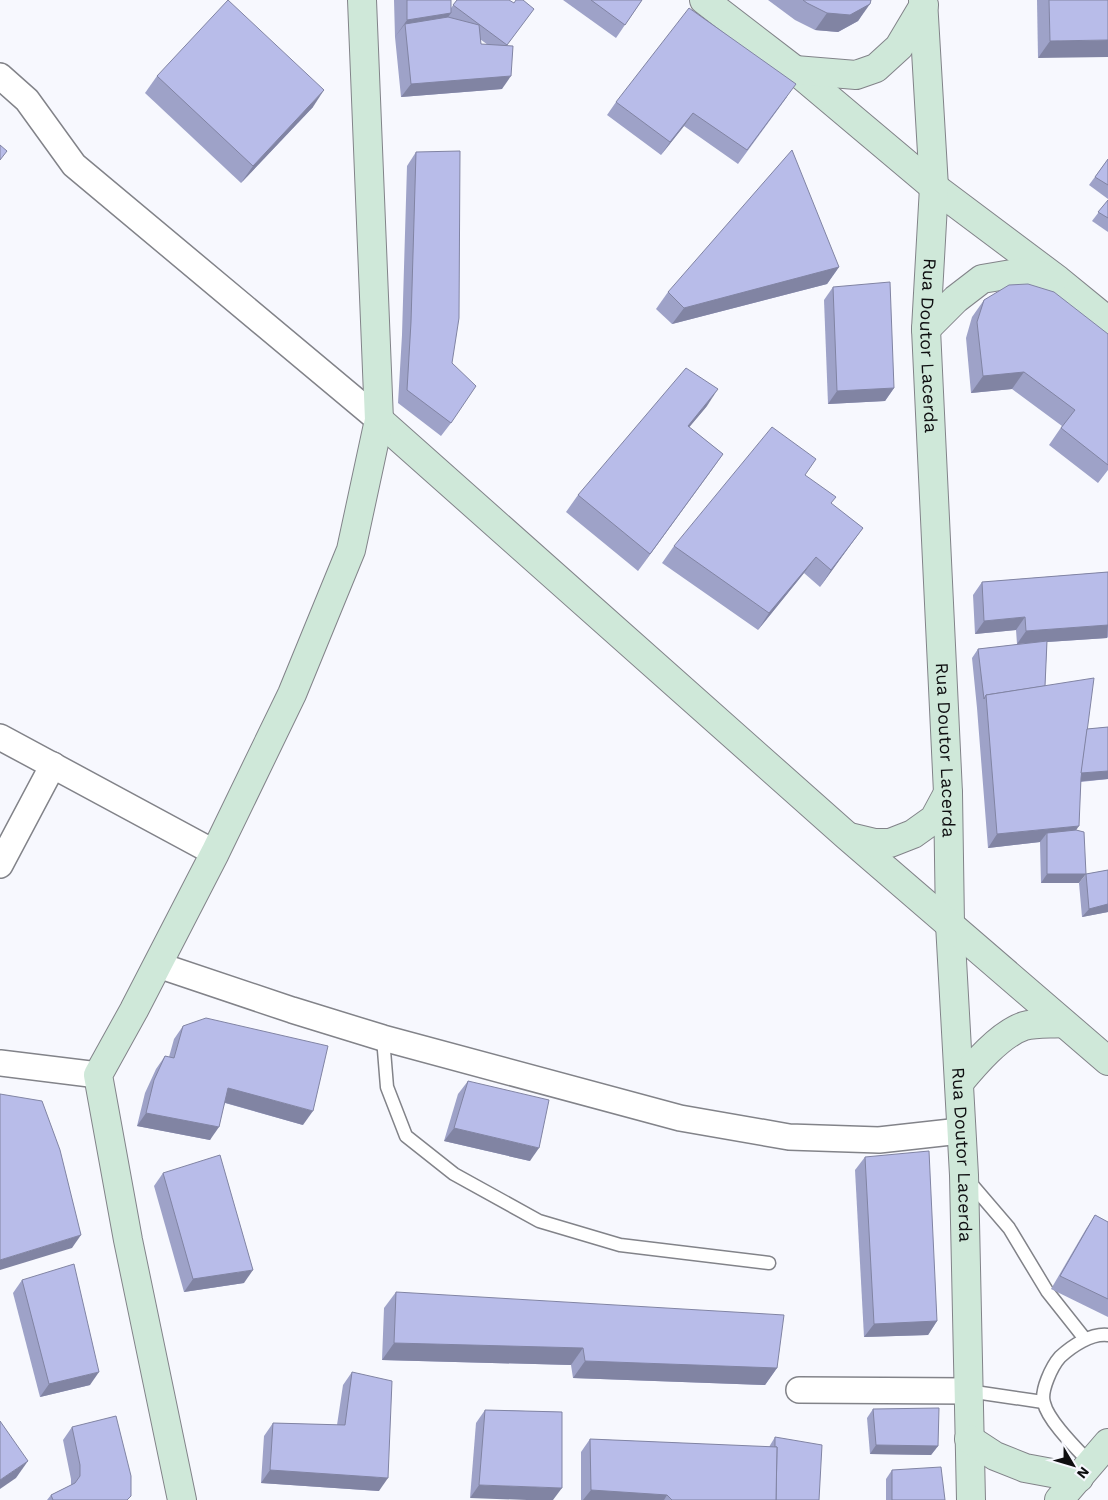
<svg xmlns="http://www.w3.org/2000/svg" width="1108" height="1500" font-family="'Work Sans',sans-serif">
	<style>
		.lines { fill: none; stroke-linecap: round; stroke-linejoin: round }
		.lane-casing { stroke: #828389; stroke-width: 15 }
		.street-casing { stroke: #828389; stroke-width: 28 }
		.secondary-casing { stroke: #828389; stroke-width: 30 }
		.lane { stroke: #fff; stroke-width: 12 }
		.street { stroke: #fff; stroke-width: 25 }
		.secondary { stroke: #cfe8d9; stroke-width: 28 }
		.wall { fill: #9ea2c8; fill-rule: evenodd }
		.shaded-wall { fill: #8184a3 }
		.building { fill: #b8bce9; stroke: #8184a3 }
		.labels { text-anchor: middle; stroke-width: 5; stroke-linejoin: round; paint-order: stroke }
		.street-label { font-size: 18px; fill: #0e0e10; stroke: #f7f8fe }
	</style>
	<rect width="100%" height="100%" fill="#f7f8fe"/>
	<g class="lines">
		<g class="lane-casing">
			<g id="lane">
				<polyline points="383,1038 387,1087 406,1136 454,1174 539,1221 620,1245 769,1263"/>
				<polyline points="967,1179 1009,1228 1047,1291 1085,1339"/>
				<polyline points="968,1391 1043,1402"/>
				<path d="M1091,1464C1078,1450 1048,1421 1044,1403C1040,1391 1052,1366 1060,1357C1072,1346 1091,1333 1108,1335"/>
			</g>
		</g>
		<g class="street-casing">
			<g id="street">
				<polyline points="0,76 27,100 74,165 379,420"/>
				<polyline points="0,737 215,853"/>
				<polyline points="0,865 53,765"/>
				<polyline points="158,965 292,1010 383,1038 680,1118 789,1137 879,1140 960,1131"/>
				<polyline points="0,1063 98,1075"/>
				<polyline points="799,1390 968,1391"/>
			</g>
		</g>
		<g class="secondary-casing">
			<g id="secondary">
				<polyline points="704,0 795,70 934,187 1058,280 1108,321"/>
				<path id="s1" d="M923,0L934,187L926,329L948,793L950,924L964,1175L971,1500"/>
				<polyline points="795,70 856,75 876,68 899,47 924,5"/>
				<polyline points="926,329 956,299 982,279 1024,272 1054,279"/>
				<polyline points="379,420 847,836 1108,1061"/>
				<polyline points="850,837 875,843 890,843 913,834 934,819 948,793"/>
				<path d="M959,1083C974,1065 1000,1034 1024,1026C1035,1023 1051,1024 1063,1023"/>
				<polyline points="969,1439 995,1456 1025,1468 1079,1478"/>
				<polyline points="182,1500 128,1240 98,1075 134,1010 215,853 292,694 351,550 379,420 362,0"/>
				<polyline points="1059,1500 1108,1443"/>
			</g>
		</g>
		<use href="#lane" class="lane"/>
		<use href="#street" class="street"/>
		<use href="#secondary" class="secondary"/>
	</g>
	<g class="wall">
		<path d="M394,0H451V8L457,0H509L507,46L502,89L401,97L395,37ZM480,39L488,45L481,44Z"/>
		<polygon points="563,0 642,0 616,38"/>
		<polygon points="768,0 871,0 858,21 838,32 815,30 795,20"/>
		<polygon points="1037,0 1108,0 1038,58"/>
		<polygon points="157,76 313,107 241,183 145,93"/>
		<polygon points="787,97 738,164 684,126 661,155 607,115 616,102"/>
		<polygon points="416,152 452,363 451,423 441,436 398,403 402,335 407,166"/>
		<polygon points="1108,159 1108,199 1089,185"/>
		<polygon points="1108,200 1108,232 1092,221"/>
		<polygon points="839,267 827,284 672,324 656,309 668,292"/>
		<polygon points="833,287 894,388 885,401 828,404 824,300"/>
		<polygon points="984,300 1108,334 1108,470 1098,483 1049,445 1062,426 1012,389 971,393 966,338 972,317"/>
		<polygon points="707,406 689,427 723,454 638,571 566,512 578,495"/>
		<polygon points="805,475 831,504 863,528 820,587 804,573 758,630 662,563 674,546"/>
		<polygon points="1108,572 1108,637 1107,638 1047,642 1045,686 1087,729 1108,727 1108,779 1081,782 1076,830 1079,883 1041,883 1040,842 988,848 977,708 972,658 978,649 1030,643 1017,644 1016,630 975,634 973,595 982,582"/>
		<polygon points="1108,870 1108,912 1082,917 1079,883 1086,874"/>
		<polygon points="183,1026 303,1125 225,1103 210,1140 137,1126 145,1093 156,1069 165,1056 169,1057 174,1039"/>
		<polygon points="468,1081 530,1161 444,1141 458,1094"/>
		<polygon points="865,1157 937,1321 928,1335 864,1337 855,1170"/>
		<polygon points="163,1173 244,1283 184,1292 154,1186"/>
		<polygon points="1095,1215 1108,1222 1108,1317 1051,1289 1086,1229"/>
		<polygon points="22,1280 90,1385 40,1397 13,1293"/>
		<polygon points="396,1292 777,1368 765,1385 573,1378 571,1365 382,1360 384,1308"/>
		<polygon points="352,1372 379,1491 261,1483 264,1436 273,1423 337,1425 343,1385"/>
		<polygon points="873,1409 938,1446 931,1455 870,1454 867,1418"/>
		<polygon points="485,1410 562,1412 470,1498 476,1423"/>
		<polygon points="72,1427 128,1500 47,1500 51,1495 71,1485 71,1479 63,1440"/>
		<polygon points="775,1437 819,1500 581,1500 581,1452 590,1439 769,1447"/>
		<polygon points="892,1470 945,1500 886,1500 886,1479"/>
	</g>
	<g class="shaded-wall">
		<polygon points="870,4 858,21 838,32 815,30 827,13"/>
		<polygon points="451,13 439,30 405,24 395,37 407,20"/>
		<polygon points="1108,40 1108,57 1038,58 1050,41"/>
		<polygon points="511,76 502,89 401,97 411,84"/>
		<polygon points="324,90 313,107 241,183 253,166"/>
		<polygon points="693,113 684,126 661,155 670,142"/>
		<polygon points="839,267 827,284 672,324 684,308"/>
		<polygon points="1024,372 1012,389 971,393 983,376"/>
		<polygon points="894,388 885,401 828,404 837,391"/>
		<polygon points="718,389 707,406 676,443 688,426"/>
		<polygon points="723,454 711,471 638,571 650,554"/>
		<polygon points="863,528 851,544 820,587 831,570"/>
		<polygon points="816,557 804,573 758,630 769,613"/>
		<polygon points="1025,617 1016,630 975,634 984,621"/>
		<polygon points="1108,625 1107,638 1017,644 1026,631"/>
		<polygon points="1108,771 1108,779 1073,782 1079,773"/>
		<polygon points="1079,826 1070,839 1047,833 1040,842 988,848 997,834"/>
		<polygon points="1047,874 1086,874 1079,883 1041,883"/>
		<polygon points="1108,904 1108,912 1082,917 1089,909"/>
		<polygon points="228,1088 313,1111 303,1125 219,1101"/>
		<polygon points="146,1113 219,1127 210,1140 137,1126"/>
		<polygon points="454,1128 539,1148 530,1161 444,1141"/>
		<polygon points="81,1235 72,1248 0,1270 0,1260"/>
		<polygon points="253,1270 244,1283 184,1292 193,1279"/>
		<polygon points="937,1321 928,1335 864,1337 874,1324"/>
		<polygon points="394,1343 583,1348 571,1365 382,1360"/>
		<polygon points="585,1361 777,1368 765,1385 573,1378"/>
		<polygon points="99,1372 90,1385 40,1397 49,1384"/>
		<polygon points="876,1445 938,1446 931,1455 870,1454"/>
		<polygon points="28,1461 16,1478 0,1489 0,1480"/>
		<polygon points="270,1470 388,1478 379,1491 261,1483"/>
		<polygon points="479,1485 562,1488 553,1500 527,1500 470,1498"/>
		<polygon points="591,1490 667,1495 664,1500 583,1500"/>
	</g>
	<g class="building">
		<polygon points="228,0 324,90 253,166 157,76"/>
		<polygon points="407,0 451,0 451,13 407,20"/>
		<polygon points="457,0 509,0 514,3 516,0 523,0 534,9 507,45 453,5"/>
		<polygon points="591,0 642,0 625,25"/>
		<polygon points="803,0 871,0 870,4 850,15 827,13 807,3"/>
		<polygon points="1049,0 1108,0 1108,40 1050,41"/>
		<polygon points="689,8 796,84 747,150 693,113 670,142 616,102"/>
		<polygon points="448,17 479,25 481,44 513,46 511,76 411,84 405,24"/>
		<polygon points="0,145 7,151 0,160"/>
		<polygon points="792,150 839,267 684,308 668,292"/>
		<polygon points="460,151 459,318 452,363 476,386 451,423 407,390 411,322 416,152"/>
		<polygon points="1108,159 1108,185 1095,177"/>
		<polygon points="1108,200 1108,218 1098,212"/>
		<polygon points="890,282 894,388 837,391 833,287"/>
		<polygon points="1028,284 1054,292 1108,334 1108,465 1061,428 1075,410 1024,372 983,376 977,322 984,300 1009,285"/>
		<polygon points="686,368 718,389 688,426 723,454 650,554 578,495"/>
		<polygon points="772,427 816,459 805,475 836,497 831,503 863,528 831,570 816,557 769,613 674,546"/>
		<polygon points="1108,572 1108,625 1026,631 1025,617 984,621 982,582"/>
		<polygon points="1047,641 1045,686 986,695 984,699 978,649"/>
		<polygon points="1094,678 1081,778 1079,826 997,834 986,695"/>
		<polygon points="1108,727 1108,771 1081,773 1087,729"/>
		<polygon points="1076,830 1084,832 1086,874 1047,874 1047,833"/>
		<polygon points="1108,870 1108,904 1089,909 1086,874"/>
		<polygon points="206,1018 328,1046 313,1111 228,1088 219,1127 146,1113 154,1080 165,1056 174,1058 183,1026"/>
		<polygon points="468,1081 549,1100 539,1148 454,1128"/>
		<polygon points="0,1094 42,1101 60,1150 81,1235 0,1260"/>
		<polygon points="929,1151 937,1321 874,1324 865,1157"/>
		<polygon points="220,1155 253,1270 193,1279 163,1173"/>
		<polygon points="1095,1215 1108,1222 1108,1299 1060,1276"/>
		<polygon points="74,1264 99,1372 49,1384 22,1280"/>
		<polygon points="396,1292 784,1315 777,1368 585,1361 583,1348 394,1343"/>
		<polygon points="352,1372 392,1381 388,1478 270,1470 273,1423 345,1425"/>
		<polygon points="939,1408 938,1446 876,1445 873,1409"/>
		<polygon points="485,1410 562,1412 562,1488 479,1485"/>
		<polygon points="116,1416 131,1476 131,1496 127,1500 53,1500 51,1495 75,1483 80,1476 80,1465 72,1427"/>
		<polygon points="0,1421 28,1461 0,1480"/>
		<polygon points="775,1437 822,1445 819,1500 776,1500 777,1447 775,1447"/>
		<polygon points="590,1439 777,1447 776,1500 672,1500 667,1495 591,1490"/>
		<polygon points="941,1467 945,1500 892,1500 892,1470"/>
	</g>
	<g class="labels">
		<g class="street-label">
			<text dy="6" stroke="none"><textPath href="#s1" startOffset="346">Rua Doutor Lacerda</textPath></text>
			<text dy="6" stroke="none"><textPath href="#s1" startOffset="751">Rua Doutor Lacerda</textPath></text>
			<text dy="6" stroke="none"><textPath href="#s1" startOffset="1156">Rua Doutor Lacerda</textPath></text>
		</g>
	</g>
	<g transform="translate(1073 1465) rotate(128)" stroke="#f7f8fe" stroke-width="4" paint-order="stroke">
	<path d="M0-4L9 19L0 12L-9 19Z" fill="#0e0e10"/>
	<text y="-8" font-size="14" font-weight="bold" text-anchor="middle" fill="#0e0e10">N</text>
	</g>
</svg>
